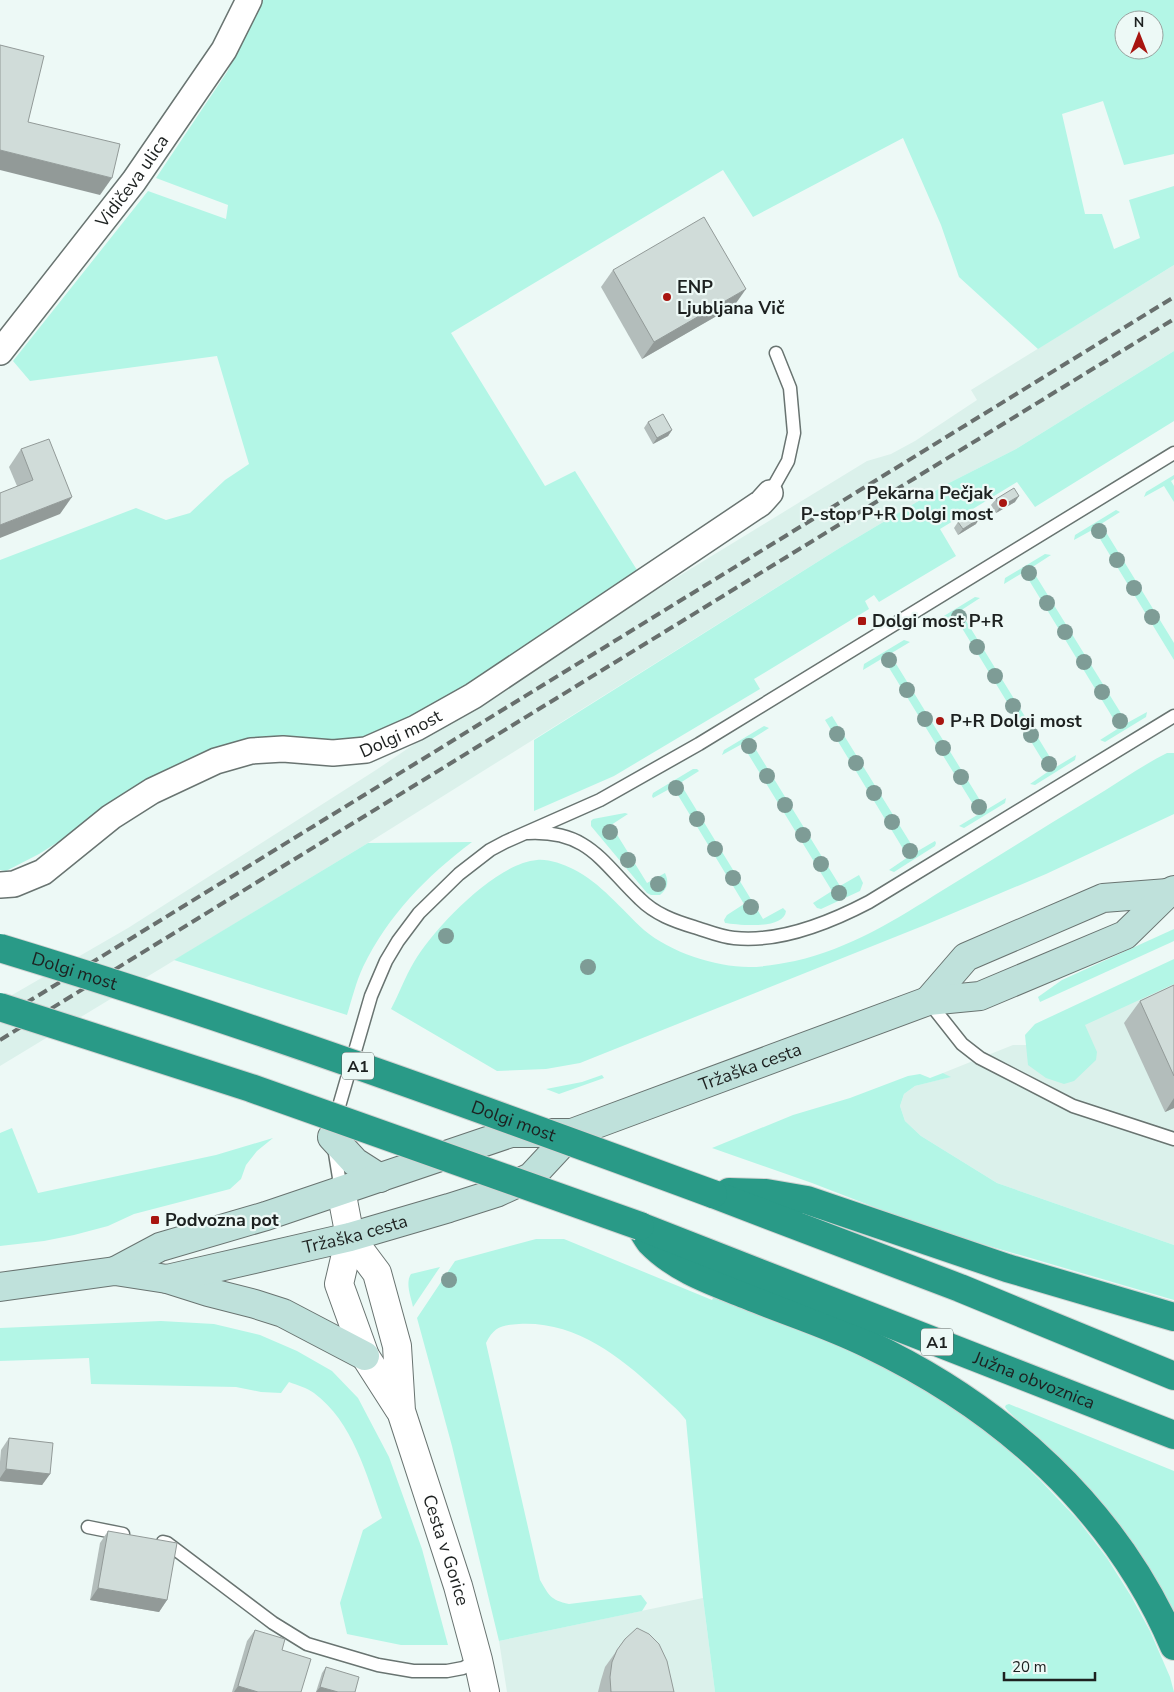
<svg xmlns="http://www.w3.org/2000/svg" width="1174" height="1692" font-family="'Nunito Sans',sans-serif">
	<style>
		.built { fill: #dbf1eb }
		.green { fill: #b3f6e6; fill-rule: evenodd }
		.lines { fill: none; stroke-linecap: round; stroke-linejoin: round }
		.service-casing { stroke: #697471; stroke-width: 15 }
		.minor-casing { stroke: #697471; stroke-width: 28 }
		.tertiary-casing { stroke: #697471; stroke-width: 30 }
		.secondary-casing { stroke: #697471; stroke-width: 30 }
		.motorway-casing { stroke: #d2d3d2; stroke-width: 30 }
		.service { stroke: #fff; stroke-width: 12 }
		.minor { stroke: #fff; stroke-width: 25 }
		.tertiary { stroke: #fff; stroke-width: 28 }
		.secondary { stroke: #bfe1db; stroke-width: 28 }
		.motorway { stroke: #299a87; stroke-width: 28 }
		.rail { stroke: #686f6d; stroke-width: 4; stroke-dasharray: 10 5; stroke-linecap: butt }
		.motorway-bridge-casing { stroke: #d2d3d2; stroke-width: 30; stroke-linecap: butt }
		.motorway-bridge { stroke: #299a87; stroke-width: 28 }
		.tree { fill: #7e9c96 }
		.wall { fill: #b3bdbb }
		.shaded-wall { fill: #929a98 }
		.building { fill: #d0dcd9; stroke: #929a98 }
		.poi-dot { fill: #a81510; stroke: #edf9f6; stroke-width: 2 }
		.labels { text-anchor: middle; stroke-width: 4.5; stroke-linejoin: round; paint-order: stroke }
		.shield { fill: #edf9f6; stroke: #5b6260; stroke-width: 1 }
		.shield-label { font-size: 16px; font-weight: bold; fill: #1d2120 }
		.street-label { font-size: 18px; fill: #1d2120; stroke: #edf9f6 }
		.poi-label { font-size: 18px; font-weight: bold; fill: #1d2120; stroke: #edf9f6; text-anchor: start }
	</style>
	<rect width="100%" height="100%" fill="#edf9f6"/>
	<g class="built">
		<polygon points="1174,265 1174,351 1016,449 947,484 838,549 368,843 0,1066 0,1002 128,928 376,770 499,687 710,557 867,461 891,454 915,441 977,400 971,390"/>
		<polygon points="1174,964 1174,1245 997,1183 921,1136 905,1121 900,1106 904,1094 915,1086 950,1077 943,1073 1013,1045 1033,1045"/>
		<polygon points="703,1598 715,1692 507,1692 499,1641"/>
	</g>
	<g class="green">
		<path d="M263,0H1174V154L1124,165L1103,101L1062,114L1085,214H1102L1114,249L1140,238L1129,200L1174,186V265L1038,349L959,277L941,225L903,138L753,217L723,170L451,333L545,486L575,471L637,570L585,609L509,659L448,695L413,720L363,742L283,741L77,830L39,854L6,871L0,870V560L136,508L166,520L190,513L225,480L249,464L217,356L30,381L13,361L148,191L226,219L228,205L156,178L227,72ZM1124,20H1154V50H1124Z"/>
		<polygon points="1174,351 1174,421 1035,507 1017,482 940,529 956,556 879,602 874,595 865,601 869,609 754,679 760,689 614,776 534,811 534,740 838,549 947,484 1016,449"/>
		<polygon points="1174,475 1174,479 1171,481 1174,486 1174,502 1164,486 1144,497 1146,492"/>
		<polygon points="1116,510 1120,512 1101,524 1174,643 1174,660 1094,529 1074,540 1075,535"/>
		<polygon points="1045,554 1051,555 1031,568 1127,723 1147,712 1146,717 1105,742 1100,740 1119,728 1024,572 1004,584 1005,578"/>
		<polygon points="975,597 980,598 960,611 1056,767 1076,755 1075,760 1035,785 1030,784 1049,771 954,615 934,627 934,622"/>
		<polygon points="904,640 910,642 890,654 986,810 1006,798 1005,803 964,828 959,826 979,814 883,658 863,670 864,664"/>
		<polygon points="832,716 916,852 935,841 936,843 935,846 894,872 889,870 908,857 825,720"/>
		<polygon points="764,726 769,728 750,740 840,886 859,875 863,883 860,891 821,909 817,908 813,903 832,891 742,744 722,755 724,750"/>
		<path d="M1167,753H1174V814L1046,874L925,925L580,1063L546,1069L497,1071L391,1009C399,994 405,977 414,962C434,928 496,863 537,860C549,859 562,864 573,869C601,883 621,909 644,930C670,952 715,967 749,967C764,967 780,964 795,961C851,948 895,920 943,890C992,860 1041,829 1091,799C1116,784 1141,766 1167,753Z"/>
		<path d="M693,769H697L699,771L680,783L763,919L783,908L786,911C784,930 739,925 725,923L724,920L727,915L744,904L673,787L653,798L652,796L653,793Z"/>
		<path d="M625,813L628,814L611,825L647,883L665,873C669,882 668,888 660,895H651L647,893L591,826V821L593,819Z"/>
		<path d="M472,842C426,877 389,914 363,967C356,982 352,999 347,1015L174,960L368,843Z"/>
		<polygon points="1174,929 1174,941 1040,1002 1038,997 1062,980"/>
		<polygon points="1174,959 1174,984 1085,1025 1097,1052 1096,1060 1074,1081 1064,1084 1046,1078 1028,1065 1025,1035 1035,1024"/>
		<polygon points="943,1073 951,1077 915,1086 904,1094 900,1106 905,1121 921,1136 997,1183 1174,1245 1174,1300 931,1229 812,1183 712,1148 793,1115 850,1098 908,1076 920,1074 930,1078"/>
		<polygon points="602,1075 604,1078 559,1094 546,1089 582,1082"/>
		<polygon points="12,1128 38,1193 216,1155 273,1138 257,1151 246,1165 241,1179 230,1189 134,1214 108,1226 74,1235 44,1241 0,1246 0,1133"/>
		<path d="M536,1239H564L712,1300L715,1294L841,1345L908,1377L954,1406L997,1439L1039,1479L1078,1520L1107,1558L1131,1596L1150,1631L1170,1677L1174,1692H715L703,1598L686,1420C678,1409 666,1400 656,1390C618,1355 574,1321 519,1324C501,1325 494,1327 486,1343L540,1580C549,1595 550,1600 569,1604L641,1595L647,1603L642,1611L499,1641L452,1446L417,1318L455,1261Z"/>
		<path d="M440,1267L413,1307C411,1297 405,1283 411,1274Z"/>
		<path d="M161,1321L214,1324L260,1335L297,1351L332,1371L358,1398L389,1457L422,1549L448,1645H401L347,1634L340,1603L363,1530L382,1518C366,1474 353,1422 314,1393C307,1388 297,1385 289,1382L281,1393L261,1392L236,1387L91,1384L89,1358L0,1361V1328Z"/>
		<polygon points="1009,1404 1174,1471 1174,1615 1136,1552 1076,1475 1008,1411 1005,1407 1006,1405"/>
	</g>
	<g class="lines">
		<g class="service-casing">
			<g id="service">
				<polyline points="770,493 788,461 794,433 790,388 776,353"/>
				<path d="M528,833C589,830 602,863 640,899C655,914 674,921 694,927C707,931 721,937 734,938C780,943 829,923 869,902L1174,716"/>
				<polyline points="928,1001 962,1044 980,1058 1073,1106 1174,1139"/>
				<polyline points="335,1120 371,996 386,961 398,941 419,913 459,874 490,850 505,842 600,800 699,744 1174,453"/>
				<polyline points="334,1147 341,1190"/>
				<polyline points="88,1527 123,1534"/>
				<polyline points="163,1542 167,1543 273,1623 307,1644 378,1665 413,1671 447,1671 463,1668 478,1660"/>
			</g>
		</g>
		<g class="minor-casing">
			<g id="minor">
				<path id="s1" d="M0,352L134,181L224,50L249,0"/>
				<path id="s2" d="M0,885L14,884L43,872L111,817L152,791L216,761L251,751L283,749L333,753L366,750L416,728L473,696L761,503L770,493"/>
			</g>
		</g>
		<g class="tertiary-casing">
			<g id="tertiary">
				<polyline points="341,1190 350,1237 339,1284 365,1356 399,1409"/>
				<path id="s3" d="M350,1237L377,1273L397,1346L401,1411L458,1586L478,1660L485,1692"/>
			</g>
		</g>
		<g class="secondary-casing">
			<g id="secondary">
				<polyline points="928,1001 966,957 1103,898 1168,893"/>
				<polyline points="332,1137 355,1162 380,1178"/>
				<path id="s4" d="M115,1271L160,1247L266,1216L511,1133H572L928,1001L980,996L1125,935L1168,893L1174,890"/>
				<polyline points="167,1279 208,1292 255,1304 283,1313 365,1356"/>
				<path id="s5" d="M0,1287L115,1271L167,1279L350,1237L449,1208L496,1193L531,1177L572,1133"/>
			</g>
		</g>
		<g class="motorway-casing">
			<g id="motorway">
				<polyline points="729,1192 766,1193 807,1200 1007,1268 1174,1317"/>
				<polyline points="713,1194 960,1288 1174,1376"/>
				<path d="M640,1226C643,1231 646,1237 650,1242C677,1270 714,1282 749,1296C788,1312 830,1325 868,1344C1002,1408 1115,1508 1174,1646"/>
				<path id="s6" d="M642,1227L1174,1435"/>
			</g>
		</g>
		<use href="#service" class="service"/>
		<use href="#minor" class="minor"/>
		<use href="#tertiary" class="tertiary"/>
		<use href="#secondary" class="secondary"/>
		<use href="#motorway" class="motorway"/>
		<g class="rail">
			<polyline points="0,1019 1174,297"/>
			<polyline points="0,1040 1174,319"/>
		</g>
		<g class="motorway-bridge-casing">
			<g id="motorway-bridge">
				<path id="s7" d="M0,948C241,1021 477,1107 713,1194"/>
				<polyline points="0,1007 251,1088 640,1226"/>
			</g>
		</g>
		<use href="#motorway-bridge" class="motorway-bridge"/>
	</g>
	<g class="tree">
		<circle cx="1099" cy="531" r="8"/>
		<circle cx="1117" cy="560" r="8"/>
		<circle cx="1029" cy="573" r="8"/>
		<circle cx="1134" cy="588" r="8"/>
		<circle cx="1047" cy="603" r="8"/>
		<circle cx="959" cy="617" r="8"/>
		<circle cx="1152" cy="617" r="8"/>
		<circle cx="1065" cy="632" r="8"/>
		<circle cx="977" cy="647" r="8"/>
		<circle cx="889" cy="660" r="8"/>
		<circle cx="1084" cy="662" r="8"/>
		<circle cx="995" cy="676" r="8"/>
		<circle cx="907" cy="690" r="8"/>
		<circle cx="1102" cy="692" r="8"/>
		<circle cx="1013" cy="706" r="8"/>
		<circle cx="925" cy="719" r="8"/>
		<circle cx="1120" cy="721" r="8"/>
		<circle cx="837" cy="734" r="8"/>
		<circle cx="1031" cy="735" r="8"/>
		<circle cx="749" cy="746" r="8"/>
		<circle cx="943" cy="748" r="8"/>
		<circle cx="856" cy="763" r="8"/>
		<circle cx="1049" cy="764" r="8"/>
		<circle cx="767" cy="776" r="8"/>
		<circle cx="961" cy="777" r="8"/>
		<circle cx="676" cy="788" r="8"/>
		<circle cx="874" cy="793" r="8"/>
		<circle cx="785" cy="805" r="8"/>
		<circle cx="979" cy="807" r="8"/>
		<circle cx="697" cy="819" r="8"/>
		<circle cx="892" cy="822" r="8"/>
		<circle cx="610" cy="832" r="8"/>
		<circle cx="803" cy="835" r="8"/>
		<circle cx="715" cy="849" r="8"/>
		<circle cx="910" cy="851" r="8"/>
		<circle cx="628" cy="860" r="8"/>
		<circle cx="821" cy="864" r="8"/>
		<circle cx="733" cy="878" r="8"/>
		<circle cx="658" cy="884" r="8"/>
		<circle cx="839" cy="893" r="8"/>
		<circle cx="751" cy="907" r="8"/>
		<circle cx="446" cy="936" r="8"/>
		<circle cx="588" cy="967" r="8"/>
		<circle cx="449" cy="1280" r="8"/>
	</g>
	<g class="wall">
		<polygon points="613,270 734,306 642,359 601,287"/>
		<polygon points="648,422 672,430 668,436 653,444 644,428"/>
		<polygon points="21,449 60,514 17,486 9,467"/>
		<polygon points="996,499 1015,502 996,513 991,505"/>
		<polygon points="958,522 976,524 958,535 954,528"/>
		<polygon points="1174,985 1174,1108 1165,1112 1124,1023 1140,1001"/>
		<polygon points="9,1438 50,1474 42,1485 0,1481 0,1462 1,1450"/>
		<polygon points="108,1531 167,1600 159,1612 90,1600 100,1543"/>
		<polygon points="255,1630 282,1650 301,1692 232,1692 247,1641"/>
		<polygon points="625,1639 674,1692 598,1692 601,1680 605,1667"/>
		<polygon points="326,1667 355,1692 316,1692 322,1673"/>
	</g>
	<g class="shaded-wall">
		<polygon points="0,150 112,178 100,195 0,170"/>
		<polygon points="746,289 734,306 642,359 654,342"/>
		<polygon points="672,430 668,436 653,444 657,438"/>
		<polygon points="1019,496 1015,502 996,513 1000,507"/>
		<polygon points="72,497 60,514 0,538 0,525"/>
		<polygon points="980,518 976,524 958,535 963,529"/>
		<polygon points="1174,1098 1174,1108 1165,1112"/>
		<polygon points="6,1469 50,1474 42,1485 0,1481 0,1478"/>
		<polygon points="98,1588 167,1600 159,1612 90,1600"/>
		<polygon points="238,1686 258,1692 234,1692"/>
		<polygon points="320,1687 338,1692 316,1692"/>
	</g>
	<g class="building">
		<polygon points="0,45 44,56 28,122 120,144 112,178 0,150"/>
		<polygon points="704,217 746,289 654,342 613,270"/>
		<polygon points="663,414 672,430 657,438 648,422"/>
		<polygon points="49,439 72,497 0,525 0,493 33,480 21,449"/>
		<polygon points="1014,488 1019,496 1000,507 996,499"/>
		<polygon points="976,512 980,518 963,529 958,522"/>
		<polygon points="1174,985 1174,1076 1140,1001"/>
		<polygon points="9,1438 53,1443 50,1474 6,1469"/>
		<polygon points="108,1531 177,1543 167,1600 98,1588"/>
		<polygon points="637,1628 649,1634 659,1644 667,1661 674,1692 611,1692 610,1677 612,1662 617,1650 625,1639"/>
		<polygon points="255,1630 285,1639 282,1650 311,1659 301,1692 258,1692 238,1686"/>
		<polygon points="326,1667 359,1677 355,1692 338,1692 320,1687"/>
	</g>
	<g class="poi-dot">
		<circle cx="667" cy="297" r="5"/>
		<circle cx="1003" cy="503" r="5"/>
		<rect x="857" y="616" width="10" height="10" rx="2.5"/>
		<circle cx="940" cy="721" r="5"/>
		<rect x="150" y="1215" width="10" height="10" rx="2.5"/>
	</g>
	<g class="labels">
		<g class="shield">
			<rect x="342" y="1052.5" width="32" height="27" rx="4"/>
			<rect x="921" y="1328.5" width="32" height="27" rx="4"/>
		</g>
		<g class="shield-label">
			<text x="358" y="1072">A1</text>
			<text x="937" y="1348">A1</text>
		</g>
		<g class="street-label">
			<text dy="6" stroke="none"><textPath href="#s1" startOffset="216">Vidičeva ulica</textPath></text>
			<text dy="6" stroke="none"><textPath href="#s2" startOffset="442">Dolgi most</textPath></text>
			<text dy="6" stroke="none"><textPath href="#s7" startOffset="78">Dolgi most</textPath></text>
			<text dy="6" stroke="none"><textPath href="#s4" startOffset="671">Tržaška cesta</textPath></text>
			<text dy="6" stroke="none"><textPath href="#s7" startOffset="542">Dolgi most</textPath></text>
			<text dy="6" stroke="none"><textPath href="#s5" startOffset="362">Tržaška cesta</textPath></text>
			<text dy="6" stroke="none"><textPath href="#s6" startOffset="421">Južna obvoznica</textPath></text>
			<text dy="6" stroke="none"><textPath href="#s3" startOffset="332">Cesta v Gorice</textPath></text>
		</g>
		<g class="poi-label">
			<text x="677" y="293">ENP<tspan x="677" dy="21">Ljubljana Vič</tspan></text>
			<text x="993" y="499" text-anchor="end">Pekarna Pečjak<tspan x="993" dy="21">P-stop P+R Dolgi most</tspan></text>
			<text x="872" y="627">Dolgi most P+R</text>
			<text x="950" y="727">P+R Dolgi most</text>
			<text x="165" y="1226">Podvozna pot</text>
		</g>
	</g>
	<g transform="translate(1139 35)"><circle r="24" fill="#edf9f6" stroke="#9aa3a0"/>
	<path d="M0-4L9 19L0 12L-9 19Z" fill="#a81510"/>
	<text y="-8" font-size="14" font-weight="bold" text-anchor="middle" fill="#1d2120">N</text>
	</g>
	<path d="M1004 1672v8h91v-8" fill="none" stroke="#1d2120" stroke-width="2.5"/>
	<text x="1012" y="1672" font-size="15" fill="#1d2120" stroke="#edf9f6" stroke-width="4" paint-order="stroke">20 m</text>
</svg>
